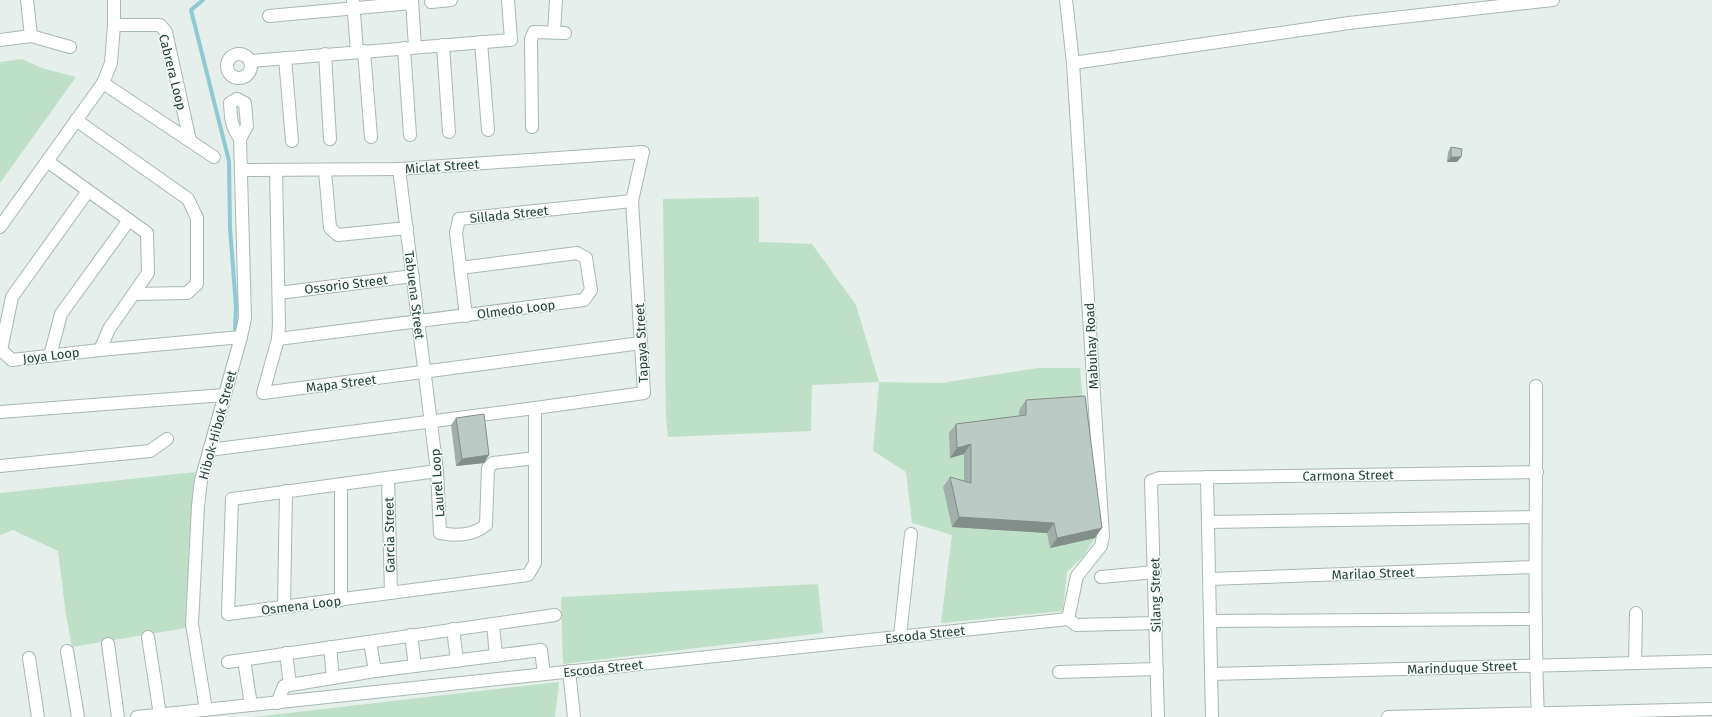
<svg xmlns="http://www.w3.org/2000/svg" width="1712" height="717" font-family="'Fira Sans',sans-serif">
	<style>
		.green { fill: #bfe0c8 }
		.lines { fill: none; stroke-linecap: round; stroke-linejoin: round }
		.stream { stroke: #8ec9d4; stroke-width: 4 }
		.minor-casing { stroke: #a8b8b2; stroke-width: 14 }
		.minor { stroke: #fff; stroke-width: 12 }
		.wall { fill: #a1aea9 }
		.shaded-wall { fill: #838d89 }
		.building { fill: #bbcac4; stroke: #838d89 }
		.labels { text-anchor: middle; stroke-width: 3; stroke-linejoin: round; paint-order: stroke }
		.street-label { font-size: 13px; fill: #24423a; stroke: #f7fbf9 }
	</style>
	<rect width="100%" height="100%" fill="#e6efeb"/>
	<g class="green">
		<polygon points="22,59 42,68 76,77 0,183 0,62"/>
		<polygon points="759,197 759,242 812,244 856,305 879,382 941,383 1038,368 1080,368 1095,538 1083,557 1067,572 1063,611 941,623 952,535 912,523 906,472 873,451 879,382 812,385 811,431 668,437 666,417 663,199"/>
		<polygon points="195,472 185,620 186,628 72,647 66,615 58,551 13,530 0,535 0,493"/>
		<polygon points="818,584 823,633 563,664 561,597"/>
		<polygon points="559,682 555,717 253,717"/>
	</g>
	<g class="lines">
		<polyline class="stream" points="203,0 191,10 229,161 230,228 236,306 235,329"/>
		<g class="minor-casing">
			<g id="minor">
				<polyline points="27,0 31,36"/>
				<polyline points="412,0 415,47"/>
				<polyline points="1066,0 1073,63 1103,536 1101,546 1077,576 1068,619"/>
				<polyline points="353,1 357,51"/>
				<polyline points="431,2 451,0"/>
				<polyline points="269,16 412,3"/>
				<polyline points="114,25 160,25 166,32 190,141"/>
				<polyline points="554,32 556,0"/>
				<polyline points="0,40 31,36 70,47"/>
				<polyline points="481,42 488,130"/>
				<polyline points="443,45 449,132"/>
				<polyline points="404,48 410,135"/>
				<polyline points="364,51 371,137"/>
				<circle cx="239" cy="66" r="12"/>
				<polyline points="325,54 330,139"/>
				<polyline points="285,58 292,141"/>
				<polyline points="250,61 511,40 508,0"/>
				<polyline points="1073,63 1349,23 1553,0"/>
				<polyline points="103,83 214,157"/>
				<path d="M237,99L230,103C231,120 231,125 240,139"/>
				<polyline points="76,120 188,199 197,218 197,284 187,293 134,294"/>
				<polyline points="532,127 531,39 534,32 565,33"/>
				<polyline points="47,161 147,233 148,273 109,329 100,350"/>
				<path d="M399,169L437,471L440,533C456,536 473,536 486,525L488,468L493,463L535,458"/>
				<polyline points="276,171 279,324 278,339 263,393 641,343"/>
				<polyline points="325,171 330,228 338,235 407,228"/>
				<polyline points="88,191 12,297 1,350 12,360 100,350 241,337"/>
				<polyline points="0,227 103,83 111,63 114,25 114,0"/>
				<polyline points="279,293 413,276"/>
				<polyline points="466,316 456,233 459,219 632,201"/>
				<polyline points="278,339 584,300 591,290 586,258 577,253 460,268"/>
				<polyline points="50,356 61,314 129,220"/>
				<path d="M1536,386C1537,497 1533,607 1538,717"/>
				<polyline points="0,412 224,395"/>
				<polyline points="209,450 535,408 644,393 632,201 643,152 399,169 242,170"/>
				<polyline points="0,466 150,451 167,439"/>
				<polyline points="437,471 232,499 228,614 528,575 535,563 535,408"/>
				<polyline points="1207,477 1212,717"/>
				<polyline points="388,478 391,593"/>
				<polyline points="341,484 341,600"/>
				<polyline points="1209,522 1535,517"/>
				<polyline points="1101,577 1155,572"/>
				<polyline points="1210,579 1535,567"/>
				<polyline points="284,607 286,491"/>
				<polyline points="1068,619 1076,625 1156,623"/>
				<polyline points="1211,621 1536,619"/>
				<polyline points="493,624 496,656"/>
				<polyline points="453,629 457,661"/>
				<polyline points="411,635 415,666"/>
				<polyline points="900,636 911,534"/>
				<polyline points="148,637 160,715"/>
				<polyline points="370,642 375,671"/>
				<polyline points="108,644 118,717"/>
				<polyline points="330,647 333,678"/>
				<polyline points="67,651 78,717"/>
				<polyline points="286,653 290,685"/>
				<polyline points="29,658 38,717"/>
				<polyline points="244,660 251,705"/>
				<polyline points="228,662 555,615"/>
				<polyline points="1635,663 1636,613"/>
				<polyline points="569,671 574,717"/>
				<polyline points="1059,672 1157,669"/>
				<polyline points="1211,674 1712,661"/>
				<polyline points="277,703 284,686 290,685 375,671 541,650 544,674"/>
				<polyline points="206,710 192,624 198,506 201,480 241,337 245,318 240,139 247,126 245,103 237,99"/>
				<polyline points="137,717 1068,619"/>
				<polyline points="1158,717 1151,481 1159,478 1537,472"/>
				<polyline points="1388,717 1712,709"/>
			</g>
		</g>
		<use href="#minor" class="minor"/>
	</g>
	<g class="wall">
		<polygon points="1451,147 1461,157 1457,162 1447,162 1448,152"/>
		<polygon points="1026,400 1095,538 1050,548 1047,533 952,527 943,487 950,477 964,481 964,454 950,458 949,433 956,424 1019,416 1019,410"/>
		<polygon points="456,418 484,463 456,466 451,425"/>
	</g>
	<g class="shaded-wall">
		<polygon points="1451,157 1461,157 1457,162 1447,162"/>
		<polygon points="971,444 964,454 950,458 957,448"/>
		<polygon points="489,455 484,463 456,466 462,459"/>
		<polygon points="959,517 1054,523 1047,533 952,527"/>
		<polygon points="1102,528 1095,538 1050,548 1057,538"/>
	</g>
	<g class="building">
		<polygon points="1451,147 1462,149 1461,157 1451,157"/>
		<polygon points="1085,396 1102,528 1057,538 1054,523 959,517 950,477 971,483 971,444 957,448 956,424 1026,415 1026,400"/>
		<polygon points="484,414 489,455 462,459 456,418"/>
	</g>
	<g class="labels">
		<g class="street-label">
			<text transform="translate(173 72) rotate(76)" y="5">Cabrera Loop</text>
			<text transform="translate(442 166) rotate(-4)" y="5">Miclat Street</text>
			<text transform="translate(509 214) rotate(-6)" y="5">Sillada Street</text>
			<text transform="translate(346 284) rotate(-7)" y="5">Ossorio Street</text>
			<text transform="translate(415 295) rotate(83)" y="5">Tabuena Street</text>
			<text transform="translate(516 309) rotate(-7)" y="5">Olmedo Loop</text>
			<text transform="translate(641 343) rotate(-93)" y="5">Tapaya Street</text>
			<text transform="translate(1091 346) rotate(-93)" y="5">Mabuhay Road</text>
			<text transform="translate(51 355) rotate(-7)" y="5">Joya Loop</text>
			<text transform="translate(341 383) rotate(-7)" y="5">Mapa Street</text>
			<text transform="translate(217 425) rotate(-75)" y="5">Hibok-Hibok Street</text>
			<text transform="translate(1348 475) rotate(-1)" y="5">Carmona Street</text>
			<text transform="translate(437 483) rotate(-94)" y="5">Laurel Loop</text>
			<text transform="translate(389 535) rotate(-91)" y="5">Garcia Street</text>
			<text transform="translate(1373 573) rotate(-2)" y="5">Marilao Street</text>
			<text transform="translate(1155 595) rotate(-91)" y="5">Silang Street</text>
			<text transform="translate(301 605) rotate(-7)" y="5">Osmena Loop</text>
			<text transform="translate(925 634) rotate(-6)" y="5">Escoda Street</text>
			<text transform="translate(1462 667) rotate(-2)" y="5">Marinduque Street</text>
			<text transform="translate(603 668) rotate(-6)" y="5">Escoda Street</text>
		</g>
	</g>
</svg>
